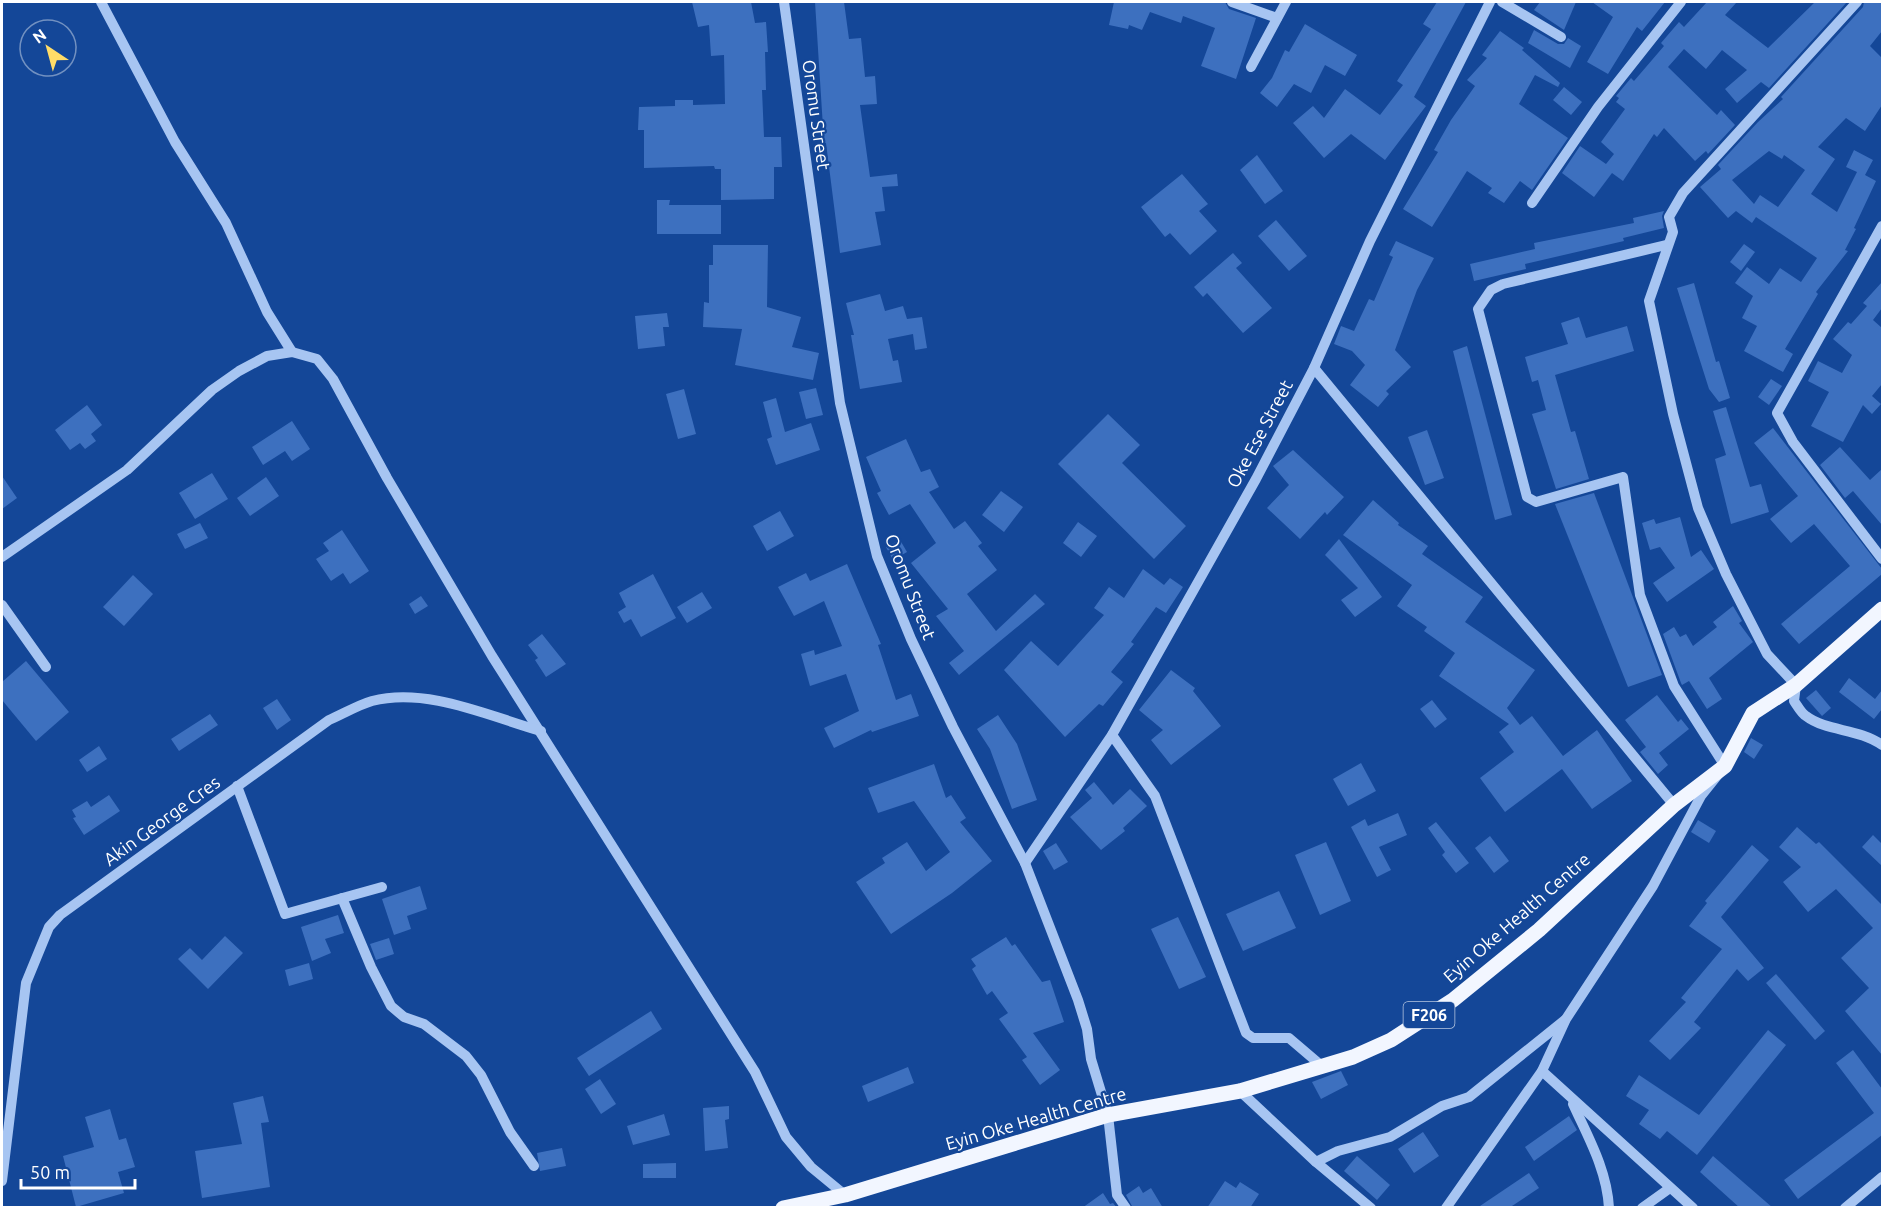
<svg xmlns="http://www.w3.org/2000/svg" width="1884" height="1209" font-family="Ubuntu,sans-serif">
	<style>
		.building { fill: #3d70bf; fill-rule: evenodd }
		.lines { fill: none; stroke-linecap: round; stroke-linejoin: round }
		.minor { stroke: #a7c5f2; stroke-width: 10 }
		.major { stroke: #f2f6ff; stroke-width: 15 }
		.labels { text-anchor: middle; stroke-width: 4.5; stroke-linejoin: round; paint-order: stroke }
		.shield { fill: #144798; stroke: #b8c8e0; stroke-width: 1.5 }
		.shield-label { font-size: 16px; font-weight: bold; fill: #fff }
		.street-label { font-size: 18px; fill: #fff; stroke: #144798 }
	</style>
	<rect width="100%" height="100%" fill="#144798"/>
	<g class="building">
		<polygon points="692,2 751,2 755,23 766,22 768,52 765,52 766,90 762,90 764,137 781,137 782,167 774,167 774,199 721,200 721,169 715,169 714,166 644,168 644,130 638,130 639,107 675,106 675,100 693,100 693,105 725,104 724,55 711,56 709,25 698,27"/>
		<polygon points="815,2 844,2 849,39 861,38 865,77 875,76 877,104 860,105 870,177 897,174 898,186 882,187 885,211 875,212 881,245 840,253 826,143 824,143"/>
		<polygon points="1114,2 1225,2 1229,9 1256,18 1236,79 1201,66 1215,28 1183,16 1181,23 1150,12 1142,30 1129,25 1128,29 1109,25"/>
		<polygon points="1437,2 1466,2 1414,97 1426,106 1385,160 1351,134 1324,158 1293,123 1313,106 1324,118 1345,89 1380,115 1403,85 1397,81 1431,29 1423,24"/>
		<polygon points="1540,2 1576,2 1564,30 1534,10"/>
		<polygon points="1592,2 1665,2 1642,31 1637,27 1608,74 1587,62 1613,17"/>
		<polygon points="1707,2 1737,2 1725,15 1768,48 1815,2 1847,2 1769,88 1761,82 1737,103 1725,89 1747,70 1722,50 1706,69 1684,49 1668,67 1717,115 1721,110 1735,125 1708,154 1706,151 1695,161 1664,128 1657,137 1654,134 1623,181 1612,173 1594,197 1562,173 1580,146 1606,164 1614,154 1601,142 1625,109 1616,102 1619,98 1616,96 1631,78 1634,81 1664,46 1661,43 1679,22 1684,27"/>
		<path d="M1864,2H1882V31L1870,46L1882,58V105L1865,131L1846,118L1818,147L1835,159L1811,194L1837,212L1857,172L1846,167L1854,150L1873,160L1865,175L1876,181L1854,228L1856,229L1845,250L1848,251L1816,292L1818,294L1785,349L1793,354L1783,372L1744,351L1757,326L1742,318L1753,296L1735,283L1747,267L1769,284L1780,268L1801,282L1817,258L1756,217L1752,223L1736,211L1728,218L1700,187L1721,169L1718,165L1758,122L1783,99L1781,97L1863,7ZM1769,151L1782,159L1784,155L1805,170L1778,207L1760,195L1754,204L1732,180Z"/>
		<polygon points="1305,24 1357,55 1345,76 1325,65 1311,93 1294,84 1277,107 1260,93 1272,78 1285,50 1289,52"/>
		<polygon points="1534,30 1558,44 1564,44 1568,38 1581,46 1570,68 1528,43"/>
		<polygon points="1500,31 1524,48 1522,50 1560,83 1558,87 1535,75 1519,104 1568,138 1532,190 1520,181 1504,203 1488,193 1492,188 1467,171 1432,227 1403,209 1438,152 1434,150 1451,120 1475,86 1467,80 1487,58 1482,55"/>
		<polygon points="1564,87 1582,102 1571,115 1553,100"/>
		<polygon points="1257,155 1283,191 1265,204 1240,170"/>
		<polygon points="1182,174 1208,204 1199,211 1217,231 1190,255 1170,233 1165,237 1141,207"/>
		<polygon points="657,200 670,200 669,205 721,205 721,234 657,234"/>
		<polygon points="1664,211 1662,216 1664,228 1623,238 1624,241 1525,264 1526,269 1474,281 1470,264 1535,249 1534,243 1634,223 1633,218"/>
		<polygon points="1276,220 1307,256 1289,271 1258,236"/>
		<polygon points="1396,241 1434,258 1417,290 1395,350 1411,367 1386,391 1389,394 1378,407 1350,385 1365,365 1352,351 1334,344 1341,326 1354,331 1369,299 1374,301 1393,257 1389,255"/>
		<polygon points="1744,244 1755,252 1741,271 1730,262"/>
		<polygon points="713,245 768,245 767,307 801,317 792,347 819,353 813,380 735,365 742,329 703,327 704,302 709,303 709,265 713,265"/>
		<polygon points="1233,253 1242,263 1236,268 1272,308 1243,333 1207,293 1203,297 1194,287"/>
		<polygon points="1882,282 1882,308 1873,320 1882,328 1882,384 1872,396 1881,404 1872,414 1863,405 1843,442 1811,426 1829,392 1808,381 1818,361 1842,373 1852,355 1833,339 1848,322 1851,324 1867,306 1863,303"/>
		<polygon points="1694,283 1716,362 1719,361 1730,398 1719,402 1709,389 1677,288"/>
		<polygon points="880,294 885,311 903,306 907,319 922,317 927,348 915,350 913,334 888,339 893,361 898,360 902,382 860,389 851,335 854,335 846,303"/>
		<polygon points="667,313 669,327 663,327 665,346 638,349 635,316"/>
		<polygon points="1579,317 1586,338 1627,326 1634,351 1555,375 1571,432 1575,431 1589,479 1556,489 1532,414 1546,410 1538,380 1532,382 1525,357 1568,344 1561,323"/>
		<polygon points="1467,346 1512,515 1495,520 1453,351"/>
		<polygon points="1771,379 1782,386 1769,405 1758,397"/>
		<polygon points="816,388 823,415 806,419 799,392"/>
		<polygon points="684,389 696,434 678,439 666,394"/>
		<polygon points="776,398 785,432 811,423 820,450 776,465 767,439 772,437 763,402"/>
		<polygon points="87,405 102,425 91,434 96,441 85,449 80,443 70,450 55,430"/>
		<polygon points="1726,407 1750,487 1761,484 1769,512 1731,524 1715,459 1726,455 1713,411"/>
		<polygon points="1108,414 1140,445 1122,463 1186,526 1154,559 1058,464"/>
		<polygon points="292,421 310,449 292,461 285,451 263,465 252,447"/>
		<polygon points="1773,428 1882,569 1882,574 1799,644 1781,624 1850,566 1814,524 1791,543 1770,519 1798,496 1754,443"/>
		<polygon points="1427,430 1444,478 1425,485 1408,437"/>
		<polygon points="906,439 921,472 930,469 939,487 929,492 954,529 965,521 982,543 978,546 997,570 967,594 996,631 1035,594 1045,604 959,675 949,663 964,651 936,616 948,609 911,563 936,543 910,504 889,515 877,493 881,491 866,457"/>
		<polygon points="1840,447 1870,480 1882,469 1882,525 1853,491 1845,498 1820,465"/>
		<polygon points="1293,450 1344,497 1327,515 1325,512 1300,539 1267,508 1289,485 1273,466"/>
		<polygon points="212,473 228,499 195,519 179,493"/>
		<polygon points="2,476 17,498 2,509"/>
		<polygon points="266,477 279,496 250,516 237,498"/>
		<polygon points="1001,491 1023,507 1004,532 982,515"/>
		<polygon points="1594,493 1662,675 1628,687 1555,504"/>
		<polygon points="1373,500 1399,523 1398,525 1428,546 1422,554 1483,597 1465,622 1535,670 1507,708 1520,725 1532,716 1563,756 1597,730 1632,781 1592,809 1562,769 1505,812 1480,778 1514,752 1499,732 1509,724 1439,676 1455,653 1424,631 1427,627 1397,606 1412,585 1343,535"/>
		<polygon points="780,511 794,536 767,551 753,526"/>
		<polygon points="1680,517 1691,557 1701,550 1714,569 1667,602 1653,583 1675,568 1660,547 1650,550 1642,523 1654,519 1656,524"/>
		<polygon points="1078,522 1097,536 1081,557 1063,543"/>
		<polygon points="200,523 208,538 185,549 177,534"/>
		<polygon points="342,530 369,571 350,584 343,573 331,581 316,559 329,551 323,543"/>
		<polygon points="1339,539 1382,597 1355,617 1341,600 1358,588 1325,555"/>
		<polygon points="900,540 907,552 893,560 886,547"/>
		<polygon points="847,564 881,644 878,645 896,700 911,694 919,716 872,732 871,730 834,748 824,728 859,711 846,674 810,686 801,654 814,650 815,655 842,646 824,601 794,616 778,587 806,573 810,581"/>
		<polygon points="1143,569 1164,585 1170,578 1183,587 1166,613 1156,607 1131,642 1134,644 1111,672 1123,682 1103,706 1099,704 1065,737 1004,670 1031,641 1058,666 1104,615 1094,608 1109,587 1124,598"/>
		<polygon points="653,574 676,618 641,637 631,619 624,623 618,612 626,607 619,593"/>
		<polygon points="133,575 153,594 124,626 103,607"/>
		<polygon points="702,592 712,608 687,623 677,607"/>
		<polygon points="421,596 428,606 415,614 409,604"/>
		<polygon points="1733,606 1742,621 1739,623 1753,642 1709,678 1722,699 1707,709 1689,681 1682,685 1681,683 1663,634 1674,627 1680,637 1686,634 1693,646 1717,627 1713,622"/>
		<polygon points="542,634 566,664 546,677 535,660 538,658 528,645"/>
		<polygon points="26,661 69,712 36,741 2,700 2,682"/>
		<polygon points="1171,670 1195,688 1193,691 1221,726 1171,765 1151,740 1163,730 1139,710"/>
		<polygon points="1849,678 1875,699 1882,690 1882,709 1874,719 1839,692"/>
		<polygon points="1816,690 1831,708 1822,716 1806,698"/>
		<polygon points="1657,695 1678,722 1681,719 1689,729 1659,753 1668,765 1658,774 1640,752 1646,747 1625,720"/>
		<polygon points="277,699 291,720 277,730 263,708"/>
		<polygon points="1432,700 1447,719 1435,728 1420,709"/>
		<polygon points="210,714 218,725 179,751 171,739"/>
		<polygon points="998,715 1017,744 1037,800 1012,809 990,749 977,729"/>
		<polygon points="1751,738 1763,745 1754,759 1744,752"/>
		<polygon points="99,746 107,759 87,772 79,760"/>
		<polygon points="1361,763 1376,791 1348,806 1333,779"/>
		<polygon points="934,764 946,798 951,795 966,818 960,822 992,861 952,893 891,934 856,882 885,863 882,858 907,842 926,871 950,852 914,801 878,813 868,788"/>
		<polygon points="1094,782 1113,805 1130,789 1147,806 1123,828 1125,831 1101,850 1070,817 1092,798 1085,790"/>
		<polygon points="109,795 120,811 84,835 73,818 76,817 72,810 87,801 91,807"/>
		<polygon points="1398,813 1407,835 1379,847 1391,870 1377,877 1351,827 1365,819 1368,826"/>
		<polygon points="1698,820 1716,831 1709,843 1691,832"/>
		<polygon points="1436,822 1469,863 1456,873 1442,855 1445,852 1428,828"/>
		<polygon points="1797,827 1816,844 1819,842 1882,905 1882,1055 1845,1011 1869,988 1841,958 1873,928 1836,889 1808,912 1783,882 1801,867 1779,847"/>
		<polygon points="1873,835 1882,844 1882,866 1862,847"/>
		<polygon points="1490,836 1509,861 1494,873 1475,848"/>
		<polygon points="1326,842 1351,901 1320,915 1295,855"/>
		<polygon points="1056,843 1068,862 1054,870 1043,851"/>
		<polygon points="1752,845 1769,860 1721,917 1764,968 1748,981 1737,969 1694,1022 1701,1028 1670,1060 1649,1041 1686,1002 1681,998 1722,949 1689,926 1707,903 1705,901"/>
		<polygon points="420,886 427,909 407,916 411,929 394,935 382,899"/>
		<polygon points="1279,891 1296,928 1243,951 1226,914"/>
		<polygon points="338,915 344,933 325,939 331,953 312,961 301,927"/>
		<polygon points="1178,917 1206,977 1179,989 1151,929"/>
		<polygon points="225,936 243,953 208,989 178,959 190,948 202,960"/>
		<polygon points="1006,937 1012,946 1015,944 1042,982 1050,980 1064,1022 1033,1033 1060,1070 1040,1085 1022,1060 1027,1057 999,1019 1008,1013 992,991 987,995 972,969 976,966 971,959"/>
		<polygon points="389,938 394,954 376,960 370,944"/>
		<polygon points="309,963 313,979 289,986 285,970"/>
		<polygon points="1776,974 1825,1031 1815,1040 1766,983"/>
		<polygon points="651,1011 662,1029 589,1076 577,1058"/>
		<polygon points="1768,1030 1786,1045 1697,1155 1667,1131 1660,1139 1639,1124 1649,1110 1626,1096 1639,1075 1699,1115"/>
		<polygon points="1853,1050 1882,1089 1882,1135 1798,1199 1784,1180 1874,1113 1836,1063"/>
		<polygon points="908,1067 914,1083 868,1102 862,1086"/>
		<polygon points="1341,1071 1348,1085 1321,1099 1312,1082"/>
		<polygon points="600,1079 616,1104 601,1114 585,1089"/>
		<polygon points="263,1096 269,1122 261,1123 270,1187 202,1198 195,1151 242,1144 233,1103"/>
		<polygon points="729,1106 729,1119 725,1120 728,1148 705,1151 703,1108"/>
		<polygon points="110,1109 119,1140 126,1138 135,1167 118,1172 124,1193 76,1207 63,1156 94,1147 85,1117"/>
		<polygon points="664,1114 670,1135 633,1145 627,1126"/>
		<polygon points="1569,1116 1577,1130 1534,1161 1525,1147"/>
		<polygon points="1423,1132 1439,1156 1414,1173 1398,1149"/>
		<polygon points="562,1148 566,1166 540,1171 537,1153"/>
		<polygon points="1357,1156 1390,1185 1377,1200 1344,1171"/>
		<polygon points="1713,1156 1773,1208 1740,1208 1700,1172"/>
		<polygon points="676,1163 676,1178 643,1178 643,1164"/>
		<polygon points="1529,1173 1539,1188 1509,1208 1477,1208"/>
		<polygon points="1225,1181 1236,1188 1240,1182 1259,1194 1250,1208 1207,1208"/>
		<polygon points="1139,1186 1143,1193 1151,1188 1163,1208 1133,1208 1126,1195"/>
		<polygon points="1103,1193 1110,1204 1113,1203 1117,1208 1082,1208"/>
	</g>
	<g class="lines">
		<g class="minor">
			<polyline points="101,2 175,142 226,223 267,312 292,352"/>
			<polyline points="784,2 840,403 877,556 911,639 953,727 1025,863 1078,1000 1087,1029 1091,1059 1108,1115 1117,1195 1126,1208"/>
			<polyline points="1232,2 1277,18"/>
			<polyline points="1502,2 1561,37"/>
			<path d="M1857,2L1683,193L1669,217L1673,232L1649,301L1673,414L1698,508L1726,574L1767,654L1796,685L1794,701C1797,705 1801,713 1806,716C1827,732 1858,728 1882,745"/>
			<polyline points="1251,67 1286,2"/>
			<polyline points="1532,203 1598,107 1681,2"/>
			<polyline points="1882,226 1777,413 1793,442 1882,559"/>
			<polyline points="1314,368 1674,805"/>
			<polyline points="2,557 127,470 212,390 239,371 267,356 292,352 317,359 333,379 387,478 492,656 755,1072 786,1137 811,1167 845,1195"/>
			<polyline points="2,605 46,667"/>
			<polyline points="1112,735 1155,796 1246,1033 1253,1038 1289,1038 1323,1067"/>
			<polyline points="237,786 285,914 382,887"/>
			<polyline points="1025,863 1112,735 1256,479 1314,368 1370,241 1490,2"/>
			<polyline points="342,898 371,967 391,1006 404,1017 424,1024 466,1056 481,1075 510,1132 534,1166"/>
			<polyline points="1542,1071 1693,1208"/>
			<polyline points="1240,1091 1316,1162 1371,1208"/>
			<path d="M1573,1104C1588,1137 1607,1170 1609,1208"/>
			<polyline points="1316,1162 1338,1151 1390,1137 1442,1106 1469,1097 1565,1020"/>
			<path d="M2,1181L26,983L49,927L60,915L329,720C343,714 358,705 372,701C427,687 488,716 541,731"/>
			<polyline points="1446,1208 1542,1071 1566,1019 1653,886 1701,796 1725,766 1674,686 1640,595 1623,477 1536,502 1527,497 1478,309 1491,290 1503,284 1666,245"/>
			<polyline points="1642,1208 1670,1188"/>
			<polyline points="1845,1208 1882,1177"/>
		</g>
		<polyline class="major" points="783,1208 845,1195 1108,1115 1240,1091 1353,1057 1391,1040 1453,1000 1539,930 1674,805 1725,766 1753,713 1796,685 1882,609"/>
	</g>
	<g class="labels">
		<rect class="shield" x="1403.5" y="1002" width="51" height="26" rx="4.5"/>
		<g class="shield-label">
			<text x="1429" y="1021">F206</text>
		</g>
		<g class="street-label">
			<text transform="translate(816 115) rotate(82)" y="6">Oromu Street</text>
			<text transform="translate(1260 434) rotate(-62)" y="6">Oke Ese Street</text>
			<text transform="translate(910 587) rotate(69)" y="6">Oromu Street</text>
			<text transform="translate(162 821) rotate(-36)" y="6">Akin George Cres</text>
			<text transform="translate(1517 918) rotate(-41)" y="6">Eyin Oke Health Centre</text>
			<text transform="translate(1036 1119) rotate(-16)" y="6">Eyin Oke Health Centre</text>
		</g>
	</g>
	<rect width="1884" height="1209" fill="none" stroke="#ffffff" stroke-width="6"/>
	<g transform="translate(48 48) rotate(324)"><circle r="28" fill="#144798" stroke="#7291c1" stroke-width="1.5"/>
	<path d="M0-4.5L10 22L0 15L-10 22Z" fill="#ffdc68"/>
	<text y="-9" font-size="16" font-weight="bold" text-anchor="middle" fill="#ffffff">N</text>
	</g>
	<path d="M21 1179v9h114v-9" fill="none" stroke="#ffffff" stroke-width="3"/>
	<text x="30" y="1179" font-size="18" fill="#ffffff" stroke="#144798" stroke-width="4.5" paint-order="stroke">50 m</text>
</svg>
